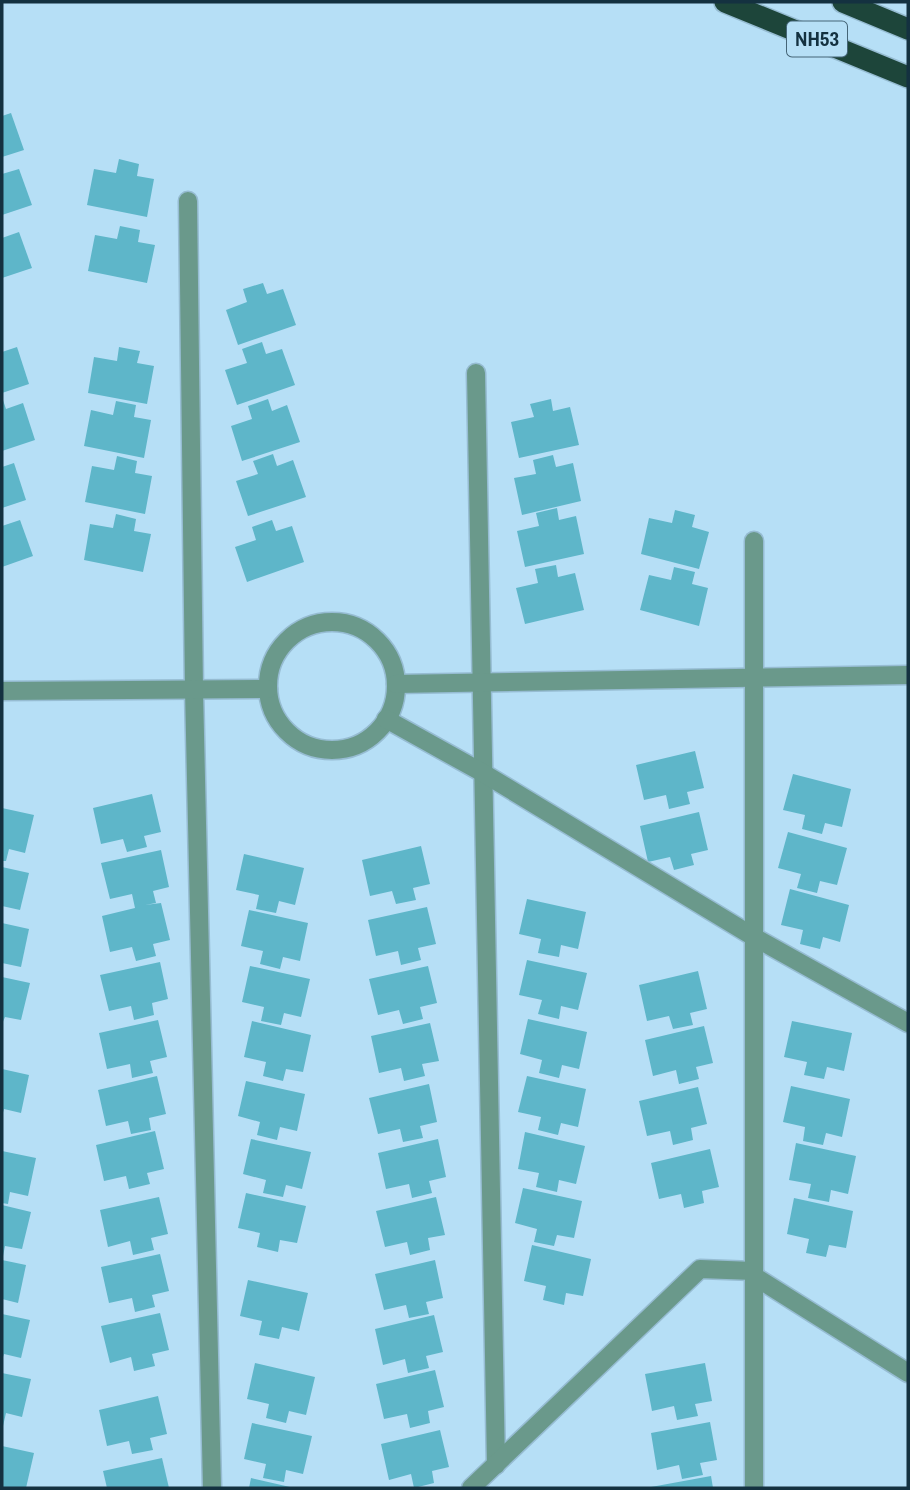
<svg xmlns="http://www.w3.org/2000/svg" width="910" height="1490" font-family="'Archivo Narrow',sans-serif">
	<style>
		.building { fill: #5eb6c9 }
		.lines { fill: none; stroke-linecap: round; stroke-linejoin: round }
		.street-casing { stroke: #96bcd2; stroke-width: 21 }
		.highway-casing { stroke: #96bcd2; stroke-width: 24 }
		.street { stroke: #6a998b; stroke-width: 18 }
		.highway { stroke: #1d453a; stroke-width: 21 }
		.labels { text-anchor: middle; stroke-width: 5; stroke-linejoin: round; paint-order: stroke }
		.shield { fill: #b6dff6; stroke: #456577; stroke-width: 2 }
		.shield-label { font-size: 21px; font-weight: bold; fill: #143140 }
	</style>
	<rect width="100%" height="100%" fill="#b6dff6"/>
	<g class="building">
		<polygon points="11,113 24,150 2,157 2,116"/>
		<polygon points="119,159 139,164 137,176 154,179 147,217 87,205 94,169 116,173"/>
		<polygon points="19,169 32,205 2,215 2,174"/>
		<polygon points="120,226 140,230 138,242 155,245 147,283 88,271 95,235 117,239"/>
		<polygon points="19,232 32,268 2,278 2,238"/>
		<polygon points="263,283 267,294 283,289 296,325 238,345 226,310 247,302 243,289"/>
		<polygon points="262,342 266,354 282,349 295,385 237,405 225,370 247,363 242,349"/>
		<polygon points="17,347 29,384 2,393 2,352"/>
		<polygon points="119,347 140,351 137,363 154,366 147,404 88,393 94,357 117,361"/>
		<polygon points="2,397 6,409 23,403 35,440 2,451"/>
		<polygon points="268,399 272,411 287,405 300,442 242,461 231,426 252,419 248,406"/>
		<polygon points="551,399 553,411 570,407 579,445 519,458 511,422 534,417 530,404"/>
		<polygon points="116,401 136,405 134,417 151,420 144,458 84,446 91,410 113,415"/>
		<polygon points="273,454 277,466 293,460 306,497 248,516 236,481 258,474 253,461"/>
		<polygon points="553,455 556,467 573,463 581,501 522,515 514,478 536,474 533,460"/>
		<polygon points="117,456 137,461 135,473 152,476 145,514 85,502 92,466 114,470"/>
		<polygon points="14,463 26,500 2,508 2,467"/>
		<polygon points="557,508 559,520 576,516 584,554 525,567 517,531 539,526 536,513"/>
		<polygon points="675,510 695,515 692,527 709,532 699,569 641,554 649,518 672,523"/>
		<polygon points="116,514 136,519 134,531 151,534 143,572 84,560 90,524 113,528"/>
		<polygon points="20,520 33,556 2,567 2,526"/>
		<polygon points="272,520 276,531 292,526 304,562 247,582 235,547 256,540 252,527"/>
		<polygon points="556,565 558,577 575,573 584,610 525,624 516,588 538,583 535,569"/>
		<polygon points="674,567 695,572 692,584 708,588 699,626 640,610 649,575 671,580"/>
		<polygon points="695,751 704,788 687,792 690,804 669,809 666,795 644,800 636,765"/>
		<polygon points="793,774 851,789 842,827 825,823 822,834 802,829 805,815 783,810"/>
		<polygon points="152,794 161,832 144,836 147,847 127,852 123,839 101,844 93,808"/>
		<polygon points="2,808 34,815 25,853 9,849 6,861 2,861"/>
		<polygon points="699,812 708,850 691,854 694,865 674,870 670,857 648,862 640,826"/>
		<polygon points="788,832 847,848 837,885 820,881 817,893 797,888 801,874 778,868"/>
		<polygon points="421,846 430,884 413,888 416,900 396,904 392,891 370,896 362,860"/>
		<polygon points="161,850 169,887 153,891 156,903 145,905 161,903 170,940 153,944 156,956 136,961 132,947 110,952 102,916 135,908 132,894 110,899 101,863"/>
		<polygon points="244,854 304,868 295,905 279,901 276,913 256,909 259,895 236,890"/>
		<polygon points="2,867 29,873 20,910 2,906"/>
		<polygon points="790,889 849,905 840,942 823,937 820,949 800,944 803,930 781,925"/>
		<polygon points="527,899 586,912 578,949 561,945 559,957 538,953 541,939 519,934"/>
		<polygon points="427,907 436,944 418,948 421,960 401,965 398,951 376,956 368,920"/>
		<polygon points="249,910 308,923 300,961 283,957 280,969 260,964 263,951 241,946"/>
		<polygon points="2,923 29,929 21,967 2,963"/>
		<polygon points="527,960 587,973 578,1010 561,1006 559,1019 538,1014 542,1000 519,995"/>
		<polygon points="160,962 168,999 152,1003 154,1015 134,1020 131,1006 109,1011 100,975"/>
		<polygon points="250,966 310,979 301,1017 284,1013 281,1025 261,1021 264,1007 242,1002"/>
		<polygon points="428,966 437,1003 420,1007 423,1019 403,1024 399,1010 378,1015 369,979"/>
		<polygon points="698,971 707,1009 690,1013 693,1025 673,1029 669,1016 647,1021 639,985"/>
		<polygon points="2,977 30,983 21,1020 5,1017 2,1024"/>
		<polygon points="528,1019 587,1032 579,1069 562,1065 559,1078 539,1073 542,1060 520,1054"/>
		<polygon points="158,1020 167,1057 150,1061 153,1073 132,1078 130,1064 107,1069 99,1033"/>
		<polygon points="252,1021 311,1035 303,1072 286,1069 283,1081 263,1076 266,1062 244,1057"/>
		<polygon points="792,1021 852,1033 844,1071 827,1067 824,1079 804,1075 807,1062 784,1057"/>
		<polygon points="430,1023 439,1061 422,1064 425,1076 404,1081 401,1068 379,1073 371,1036"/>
		<polygon points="704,1026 713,1063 696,1067 699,1079 679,1084 676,1070 653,1076 645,1040"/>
		<polygon points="2,1069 29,1075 21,1113 4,1109 2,1116"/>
		<polygon points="157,1076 166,1114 149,1118 151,1130 131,1134 128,1121 106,1126 98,1090"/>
		<polygon points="527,1076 586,1089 578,1127 561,1123 558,1135 538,1130 541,1117 518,1112"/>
		<polygon points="246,1081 305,1094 297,1131 280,1127 277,1140 257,1135 260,1122 238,1116"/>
		<polygon points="429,1084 437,1122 420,1126 423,1138 403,1142 400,1129 378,1134 369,1098"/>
		<polygon points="791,1086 850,1099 842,1137 826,1133 823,1145 803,1141 805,1127 783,1122"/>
		<polygon points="698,1087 707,1124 691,1128 693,1140 673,1145 670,1131 647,1136 639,1101"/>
		<polygon points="155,1131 164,1169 147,1173 150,1184 129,1189 126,1176 104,1181 96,1145"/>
		<polygon points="525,1132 585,1146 576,1184 559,1180 557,1192 536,1187 539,1173 518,1169"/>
		<polygon points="251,1139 311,1152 302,1189 286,1185 283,1197 263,1193 266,1180 243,1174"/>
		<polygon points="438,1139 446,1177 429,1181 432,1193 412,1198 409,1184 386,1189 378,1153"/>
		<polygon points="796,1143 856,1156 848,1194 831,1190 829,1202 808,1198 811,1184 789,1180"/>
		<polygon points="710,1149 719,1187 702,1191 704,1203 684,1208 681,1194 659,1199 651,1163"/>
		<polygon points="2,1151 36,1158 28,1196 10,1192 8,1204 2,1203"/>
		<polygon points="523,1188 582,1201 574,1238 557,1235 554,1246 534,1242 537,1229 515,1223"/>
		<polygon points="246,1193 306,1206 297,1243 280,1240 278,1252 257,1247 260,1233 238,1228"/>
		<polygon points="159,1197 168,1234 151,1238 154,1250 133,1255 130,1241 108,1247 100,1210"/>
		<polygon points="436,1197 445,1235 428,1238 430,1250 410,1255 407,1242 385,1247 376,1211"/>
		<polygon points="794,1198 853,1211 846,1248 829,1245 826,1257 806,1253 809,1239 787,1234"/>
		<polygon points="2,1205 31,1212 22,1249 5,1246 3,1256"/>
		<polygon points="532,1245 591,1259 583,1296 566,1293 564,1305 543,1300 546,1286 524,1281"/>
		<polygon points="160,1254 169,1291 152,1295 155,1307 135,1312 132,1298 109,1303 101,1267"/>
		<polygon points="2,1260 26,1265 18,1303 2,1299"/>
		<polygon points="435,1260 443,1298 426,1302 429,1314 409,1318 406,1305 384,1310 375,1274"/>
		<polygon points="248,1280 308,1293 299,1331 282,1327 279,1339 259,1335 262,1321 240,1316"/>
		<polygon points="160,1313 169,1350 152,1354 155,1366 134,1371 131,1357 110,1363 101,1326"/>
		<polygon points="2,1314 30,1320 21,1358 4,1354 2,1360"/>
		<polygon points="434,1315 443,1352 426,1356 429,1368 408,1373 405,1359 383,1365 375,1329"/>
		<polygon points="255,1363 315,1377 306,1415 289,1411 286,1423 266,1418 269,1404 247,1399"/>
		<polygon points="705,1363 712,1401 695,1404 698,1416 677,1420 674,1406 652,1411 645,1374"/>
		<polygon points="435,1370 444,1407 428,1411 430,1423 410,1428 407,1414 384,1419 376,1384"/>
		<polygon points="2,1373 31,1379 22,1417 6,1413 3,1426"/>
		<polygon points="158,1396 167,1434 150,1438 153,1450 132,1454 129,1441 107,1446 99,1410"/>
		<polygon points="710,1422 717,1460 700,1463 703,1475 682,1479 679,1465 657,1470 651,1433"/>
		<polygon points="252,1423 312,1436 303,1474 286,1470 284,1482 263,1478 266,1464 244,1459"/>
		<polygon points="440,1430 449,1467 432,1471 434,1483 414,1488 411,1474 389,1480 381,1444"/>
		<polygon points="2,1446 34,1453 26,1488 2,1488"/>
		<polygon points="162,1458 169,1488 107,1488 103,1471"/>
		<polygon points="711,1476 713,1488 652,1488 651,1487"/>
		<polygon points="251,1478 290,1487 289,1488 249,1488"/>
	</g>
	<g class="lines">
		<g class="street-casing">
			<g id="street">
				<polyline points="188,201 194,690 212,1488"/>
				<polyline points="476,373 496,1465"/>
				<circle cx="332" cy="686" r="64"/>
				<polyline points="396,684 908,675"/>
				<polyline points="2,691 268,689"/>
				<polyline points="386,719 483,773 754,937 908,1023"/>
				<polyline points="754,1276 908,1373"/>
				<polyline points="471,1488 700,1269 754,1271"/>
				<polyline points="754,1488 754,541"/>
			</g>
		</g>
		<g class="highway-casing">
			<g id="highway">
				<polyline points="725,2 908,77"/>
				<polyline points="843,2 908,29"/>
			</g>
		</g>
		<use href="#street" class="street"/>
		<use href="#highway" class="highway"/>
	</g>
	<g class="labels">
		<rect class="shield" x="787" y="21.5" width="60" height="35" rx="5"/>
		<g class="shield-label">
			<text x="817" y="46">NH53</text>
		</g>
	</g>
	<rect width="910" height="1490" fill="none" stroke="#143140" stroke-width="7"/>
</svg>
